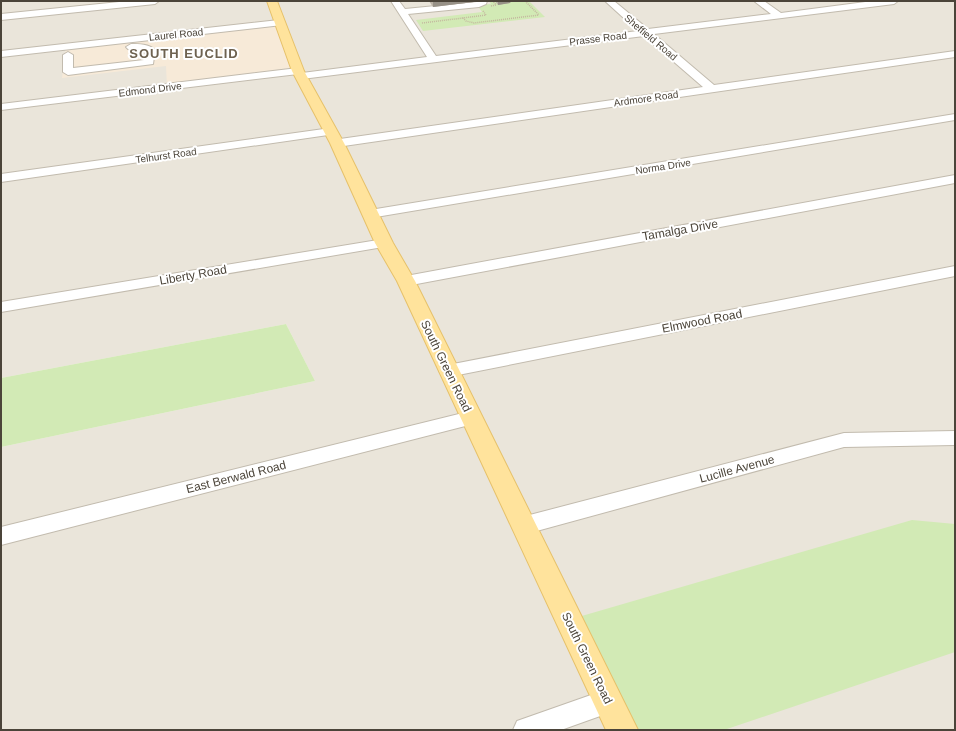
<svg xmlns="http://www.w3.org/2000/svg" width="956" height="731" font-family="Arial,sans-serif">
	<style>
		.residential { fill: #eae5da }
		.commercial { fill: #f7ead8 }
		.green { fill: #d2eab5 }
		.lines { fill: none; stroke-linecap: round; stroke-linejoin: round }
		.minor-casing { stroke: #c2bbae; stroke-width: 2 }
		.major-casing { stroke: #e6c16a; stroke-width: 2 }
		.path { stroke: #c4b79f; stroke-width: 1.5; stroke-dasharray: 1 1; stroke-linecap: butt }
		.minor { fill: #fff; fill-rule: evenodd }
		.major { fill: #ffe39c; fill-rule: evenodd }
		.wall { fill: #bab2a6 }
		.shaded-wall { fill: #979187 }
		.labels { text-anchor: middle; stroke-width: 4; stroke-linejoin: round; paint-order: stroke }
		.far-street-label { font-size: 10px; fill: #4b4439; stroke: #fff }
		.street-label { font-size: 12px; fill: #4b4439; stroke: #fff }
		.far-district-label { font-size: 13px; font-weight: bold; letter-spacing: 1px; fill: #6e6250; stroke: #fff }
	</style>
	<rect width="100%" height="100%" fill="#f6f3ec"/>
	<polygon class="residential" points="1,1 955,1 955,730 1,730 1,447 315,381 286,324 1,378"/>
	<polygon class="commercial" points="279,23 298,71 167,87 166,66 62,78 66,46"/>
	<g class="green">
		<polygon points="489,1 529,1 545,17 423,31 416,20 482,12 477,5 491,4"/>
		<polygon points="286,324 315,381 1,447 1,378"/>
		<polygon points="912,520 955,524 955,652 724,730 622,730 568,620"/>
	</g>
	<g class="lines">
		<g class="minor-casing">
			<g id="minor">
				<polygon points="129,1 159,1 155,4 1,20 1,14"/>
				<polygon points="391,1 399,1 405,9 487,1 486,4 479,7 408,14 436,56 638,31 605,1 614,1 648,29 771,14 754,1 764,1 781,13 873,1 898,1 894,4 654,34 714,85 955,51 955,57 337,147 333,146 331,143 333,140 703,87 644,36 302,79 298,78 297,76 298,74 1,110 1,104 298,68 302,69 303,71 302,73 427,57"/>
				<polygon points="279,20 284,23 282,25 1,57 1,51"/>
				<path d="M131,44C139,44 149,44 155,50L153,64L68,75L63,72V55L68,52L73,55V68L144,60L145,52L128,49L126,47Z"/>
				<polygon points="955,114 955,120 370,218 365,217 363,214 365,211 370,210"/>
				<polygon points="331,128 335,130 337,132 335,134 1,182 1,174"/>
				<polygon points="955,175 955,183 406,286 401,284 398,281 401,278 406,276"/>
				<polygon points="384,239 389,240 391,243 389,246 1,312 1,302"/>
				<polygon points="955,266 955,276 448,377 442,375 439,371 442,367 448,365"/>
				<polygon points="471,411 477,413 480,418 477,423 1,545 1,527"/>
				<polygon points="955,431 955,445 844,447 522,535 515,532 512,526 515,520 522,517 844,433"/>
				<polygon points="608,689 617,692 620,701 617,710 561,730 513,730 517,721"/>
			</g>
		</g>
		<g class="major-casing">
			<polygon id="major" points="267,1 277,1 304,71 344,143 393,243 415,281 638,730 606,730 397,281 375,243 330,143 292,71"/>
		</g>
		<g class="path">
			<polyline points="525,1 539,15"/>
			<polyline points="491,6 496,5 493,1"/>
			<polyline points="483,11 486,15 463,18 466,21 474,23 539,15"/>
			<polyline points="422,23 463,18"/>
		</g>
		<use href="#minor" class="minor"/>
		<use href="#major" class="major"/>
	</g>
	<g class="wall">
		<polygon points="429,1 474,1 474,2 433,7"/>
		<polygon points="495,1 511,1 510,3 498,5"/>
	</g>
	<g class="shaded-wall">
		<polygon points="433,1 474,1 474,2 433,7"/>
		<polygon points="498,1 511,1 510,3 498,5"/>
	</g>
	<g class="labels">
		<g class="far-street-label">
			<text transform="translate(176 34) rotate(-6)" y="4">Laurel Road</text>
			<text transform="translate(651 37) rotate(40)" y="4">Sheffield Road</text>
			<text transform="translate(598 38) rotate(-7)" y="4">Prasse Road</text>
			<text transform="translate(150 89) rotate(-7)" y="4">Edmond Drive</text>
			<text transform="translate(646 98) rotate(-8)" y="4">Ardmore Road</text>
			<text transform="translate(166 155) rotate(-8)" y="4">Telhurst Road</text>
			<text transform="translate(663 166) rotate(-9)" y="4">Norma Drive</text>
		</g>
		<g class="street-label">
			<text transform="translate(680 230) rotate(-10)" y="4">Tamalga Drive</text>
			<text transform="translate(193 275) rotate(-10)" y="4">Liberty Road</text>
			<text transform="translate(702 321) rotate(-11)" y="4">Elmwood Road</text>
			<text transform="translate(446 366) rotate(64)" y="4">South Green Road</text>
			<text transform="translate(737 469) rotate(-15)" y="4">Lucille Avenue</text>
			<text transform="translate(236 477) rotate(-14)" y="4">East Berwald Road</text>
			<text transform="translate(587 658) rotate(64)" y="4">South Green Road</text>
		</g>
		<g class="far-district-label">
			<text x="184" y="58">SOUTH EUCLID</text>
		</g>
	</g>
	<rect width="956" height="731" fill="none" stroke="#4b4439" stroke-width="4"/>
</svg>
